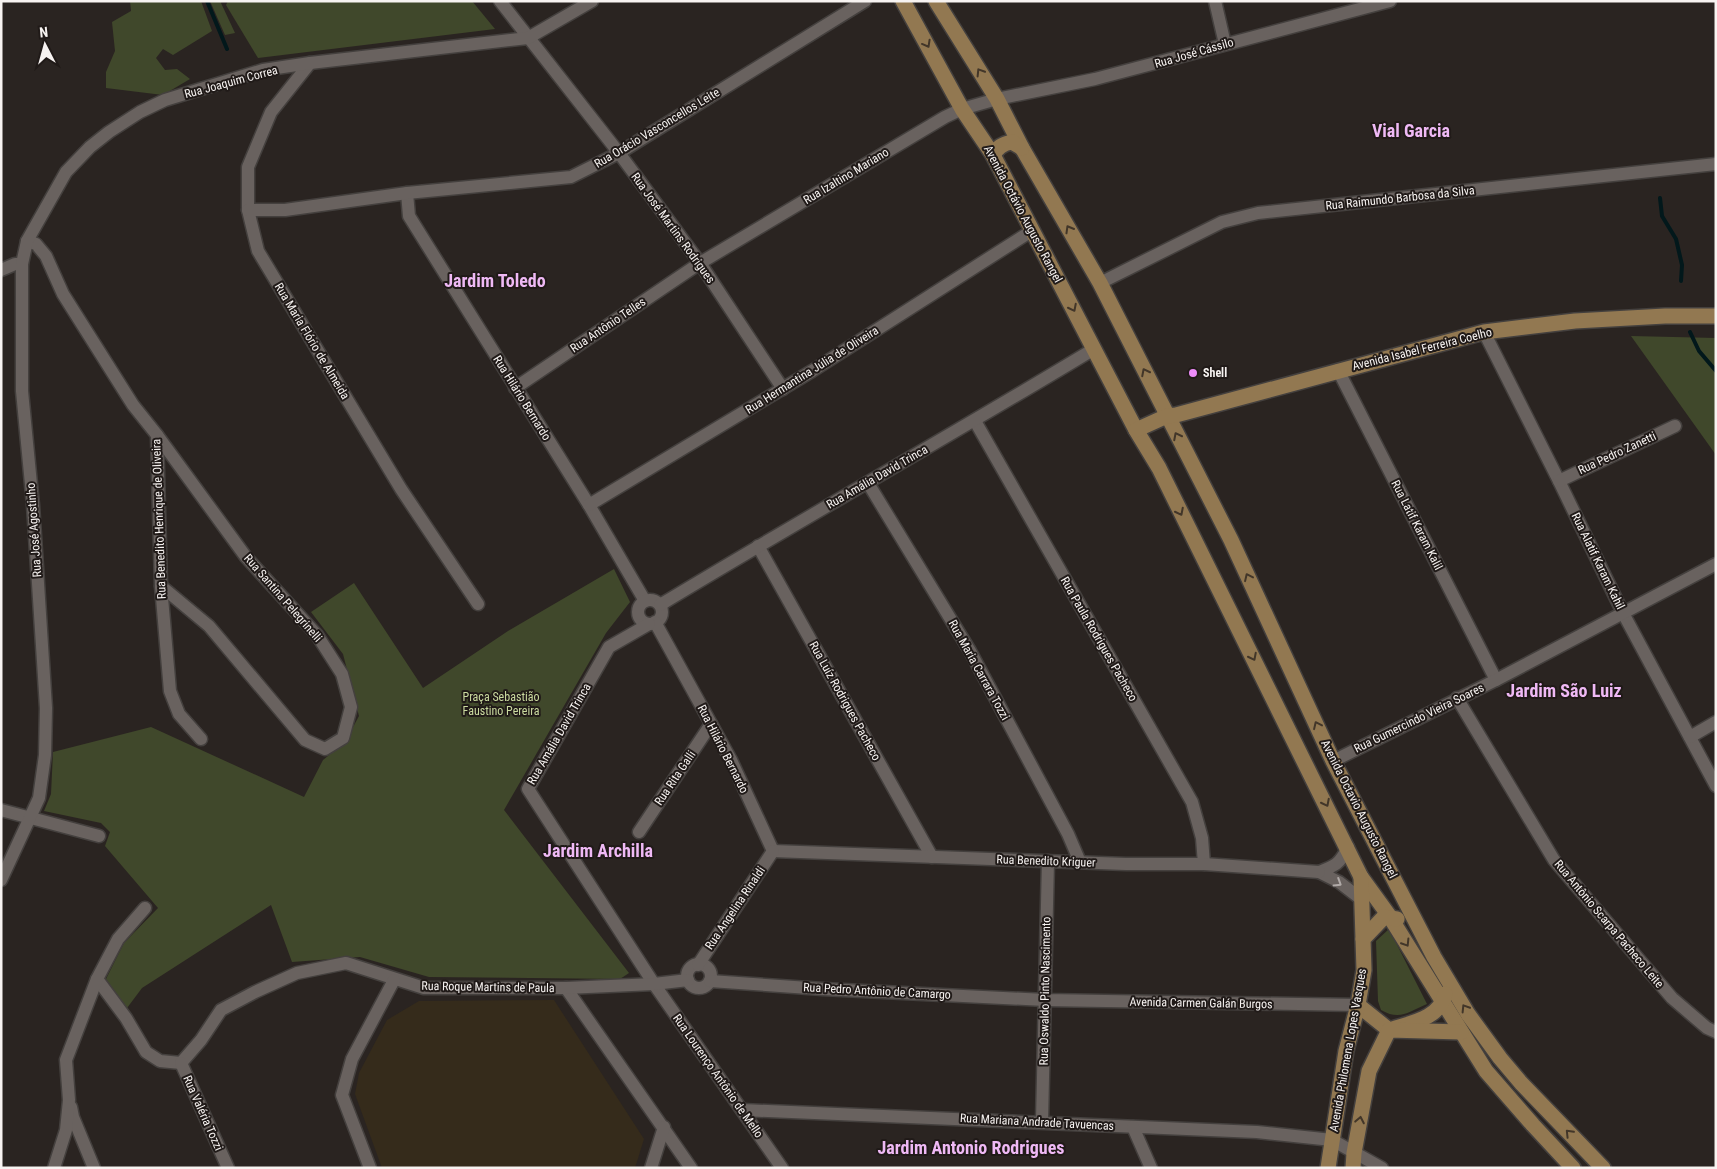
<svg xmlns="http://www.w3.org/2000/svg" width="1717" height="1169" font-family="'Roboto Condensed',sans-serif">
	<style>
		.education { fill: #352b1b }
		.green { fill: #40482b }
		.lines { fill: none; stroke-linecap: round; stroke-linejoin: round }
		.stream { stroke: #02181b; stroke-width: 4 }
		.street-casing { stroke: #44403e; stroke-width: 15 }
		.secondary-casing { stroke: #44403e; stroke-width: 18 }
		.street { stroke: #69625f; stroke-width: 12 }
		.secondary { stroke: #927851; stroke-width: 15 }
		.oneway { stroke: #423629 }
		.oneway2 { stroke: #b0aaa8 }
		.poi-dot { fill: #ed8cf9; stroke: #201a18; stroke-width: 2 }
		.labels { text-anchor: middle; stroke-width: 4; stroke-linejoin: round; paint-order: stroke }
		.street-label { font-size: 12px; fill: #f7f3f1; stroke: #201a18 }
		.poi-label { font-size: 12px; font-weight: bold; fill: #f7f3f1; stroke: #201a18; text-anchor: start }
		.park-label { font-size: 12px; fill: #cbdba0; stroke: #201a18 }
		.district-label { font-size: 18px; font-weight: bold; fill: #efb9f5; stroke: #201a18 }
	</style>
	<rect width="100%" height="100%" fill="#2a2421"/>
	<polygon class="education" points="554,1000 644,1139 635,1168 382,1168 355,1094 359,1073 387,1020 419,1001"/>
	<g class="green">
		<polygon points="130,1 201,1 212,31 173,55 163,49 156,58 165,70 177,69 190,79 163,95 106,88 106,72 115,51 112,22 131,11"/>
		<polygon points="210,1 222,1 221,3 235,33 225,35"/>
		<polygon points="228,1 472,1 495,29 258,58 226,5"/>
		<polygon points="1631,336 1716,338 1716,455"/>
		<polygon points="614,569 630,602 606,633 504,810 629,973 620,979 429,977 360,957 292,962 271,905 142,988 127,1008 106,979 124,943 158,908 105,846 110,832 101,823 44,811 51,794 53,752 151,727 304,797 323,760 345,742 359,716 343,654 311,612 354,583 423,688 508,631"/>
		<path d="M1389,929L1427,1004C1408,1012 1400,1021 1381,1010L1378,1001L1376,941Z"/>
	</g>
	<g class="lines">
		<g class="stream">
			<polyline points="207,1 227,49"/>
			<polyline points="1660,198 1662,216 1676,239 1682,265 1681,281"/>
			<polyline points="1690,332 1699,351 1716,371"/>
		</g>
		<g class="street-casing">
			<g id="street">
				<polyline points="500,1 619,153 700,263 783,389"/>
				<polyline points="1215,1 1225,44"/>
				<polyline points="310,63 271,112 248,167 248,210 258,251 401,489 478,604"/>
				<polyline points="407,193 409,216 589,505 645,601"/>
				<polyline points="248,210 285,210 407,193 571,177 619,153 865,1"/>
				<polyline points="27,241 36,244 46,256 63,294 133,405 157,435 161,586 170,691 179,714 201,739"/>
				<polyline points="1,270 15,264 22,264"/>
				<polyline points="1100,283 1222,222 1258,213 1716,164"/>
				<polyline points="1484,332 1559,481 1623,613 1716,786"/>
				<polyline points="1338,370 1496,680"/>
				<polyline points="515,388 700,263 945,117 962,109 997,99 1095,79 1390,1"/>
				<polyline points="975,421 1192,802 1202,838 1204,864"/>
				<polyline points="157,435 246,557 317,635 342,674 351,707 343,738 325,749 305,740 209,626 161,586"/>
				<polyline points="1559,481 1675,426"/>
				<polyline points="868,483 970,651 1068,834 1080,862"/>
				<polyline points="589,505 812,371 1033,230"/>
				<polyline points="758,546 932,857"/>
				<circle cx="650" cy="612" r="12"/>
				<path d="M660,605C804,518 950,436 1094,349"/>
				<polyline points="655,622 731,760 773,851"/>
				<polyline points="649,624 609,647 528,789 654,984 782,1168"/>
				<polyline points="1457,698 1554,860 1672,998 1707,1028 1716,1032"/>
				<polyline points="1690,737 1716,722"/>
				<polyline points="1333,761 1496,680 1716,564"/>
				<polyline points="1,810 99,836"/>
				<polyline points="639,832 711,724"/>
				<path d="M1348,847C1340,864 1335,866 1319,872L1339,882L1361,899"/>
				<polyline points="773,851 1126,864 1204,864 1319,872"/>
				<polyline points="1,880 39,798 45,755 46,708 33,505 22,391 22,264 27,241 66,172 90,147 109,132 140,112 165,100 263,70 310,63 528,38 592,1"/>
				<circle cx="699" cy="976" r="12"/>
				<polyline points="698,965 773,851"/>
				<polyline points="97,979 126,1018 146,1052 160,1061 181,1063"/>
				<polyline points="710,981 823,989 1045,1000 1358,1005"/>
				<polyline points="566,988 691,1168"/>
				<polyline points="181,1063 201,1040 221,1010 255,992 297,973 346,963 424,988 566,988 654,984 688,980"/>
				<polyline points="181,1063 228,1168"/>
				<polyline points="71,1107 73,1117 94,1168"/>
				<polyline points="742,1110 1257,1132 1332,1140 1382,1168"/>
				<polyline points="1042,1121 1048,861"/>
				<polyline points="1133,1127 1151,1168"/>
				<polyline points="54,1168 66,1130 69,1100 66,1060 97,979 118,939 145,908"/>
				<polyline points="370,1168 342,1095 352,1059 394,980"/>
				<polyline points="651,1168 664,1127"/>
			</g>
		</g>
		<g class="secondary-casing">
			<g id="secondary">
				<polyline points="903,1 962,109 993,155 1136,430 1159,468 1361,877 1390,917 1486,1071 1533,1125 1573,1168"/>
				<polyline points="936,1 997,99 1022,148 1100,283 1231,540 1333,761 1434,957 1468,1014 1500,1058 1521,1083 1603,1168"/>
				<path d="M993,155C998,147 1002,144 1012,142L1022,148"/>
				<polyline points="1136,430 1167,416 1176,415 1484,332 1575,321 1665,316 1716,316"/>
				<polyline points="1361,877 1363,939"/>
				<path d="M1358,1005L1389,1030C1410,1023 1440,1019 1445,994"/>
				<polyline points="1328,1168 1346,1051 1358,1005 1364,970 1363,939 1384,917 1397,919"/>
				<polyline points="1353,1168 1354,1153 1369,1071 1389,1030 1461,1032"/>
			</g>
		</g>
		<use href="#street" class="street"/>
		<use href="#secondary" class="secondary"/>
	</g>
	<defs><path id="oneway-chevron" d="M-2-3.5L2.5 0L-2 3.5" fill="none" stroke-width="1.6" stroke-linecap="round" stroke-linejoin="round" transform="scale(1.25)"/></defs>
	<g class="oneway">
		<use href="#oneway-chevron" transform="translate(927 44) rotate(61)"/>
		<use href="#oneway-chevron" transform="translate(980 72) rotate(-122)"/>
		<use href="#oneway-chevron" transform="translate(1069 229) rotate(-120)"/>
		<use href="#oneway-chevron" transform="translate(1073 308) rotate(63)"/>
		<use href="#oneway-chevron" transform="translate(1145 372) rotate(-117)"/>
		<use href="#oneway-chevron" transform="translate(1177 436) rotate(-117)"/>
		<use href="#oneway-chevron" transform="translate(1180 512) rotate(63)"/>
		<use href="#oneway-chevron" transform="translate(1248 577) rotate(-115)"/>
		<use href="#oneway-chevron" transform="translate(1253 657) rotate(63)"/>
		<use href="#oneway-chevron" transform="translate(1317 725) rotate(-115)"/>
		<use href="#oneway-chevron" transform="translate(1326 803) rotate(63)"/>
		<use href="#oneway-chevron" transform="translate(1406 943) rotate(58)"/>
		<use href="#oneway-chevron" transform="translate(1465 1008) rotate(-122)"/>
		<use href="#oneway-chevron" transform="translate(1360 1120) rotate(-79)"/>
		<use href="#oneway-chevron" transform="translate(1569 1133) rotate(-134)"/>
	</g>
	<use class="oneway2" href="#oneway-chevron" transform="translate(1338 883) rotate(32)"/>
	<circle class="poi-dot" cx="1193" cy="373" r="5"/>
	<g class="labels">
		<g class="street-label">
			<text transform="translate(1194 53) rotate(-16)" y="4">Rua José Cássilo</text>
			<text transform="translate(231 82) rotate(-15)" y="4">Rua Joaquim Correa</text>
			<text transform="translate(657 128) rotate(-31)" y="4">Rua Orácio Vasconcellos Leite</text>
			<text transform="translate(846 176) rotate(-31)" y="4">Rua Izaltino Mariano</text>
			<text transform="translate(1400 198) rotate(-6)" y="4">Rua Raimundo Barbosa da Silva</text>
			<text transform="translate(1023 214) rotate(62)" y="4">Avenida Octávio Augusto Rangel</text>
			<text transform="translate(673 228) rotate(54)" y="4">Rua José Martins Rodrigues</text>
			<text transform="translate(608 325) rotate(-34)" y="4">Rua Antônio Telles</text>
			<text transform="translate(312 341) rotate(59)" y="4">Rua Maria Flório de Almeida</text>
			<text transform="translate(1422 349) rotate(-14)" y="4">Avenida Isabel Ferreira Coelho</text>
			<text transform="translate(812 370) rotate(-32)" y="4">Rua Hermantina Júlia de Oliveira</text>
			<text transform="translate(522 398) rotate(58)" y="4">Rua Hilário Bernardo</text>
			<text transform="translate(1617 453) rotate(-25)" y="4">Rua Pedro Zanetti</text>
			<text transform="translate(877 477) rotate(-30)" y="4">Rua Amália David Trinca</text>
			<text transform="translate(159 519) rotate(-92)" y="4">Rua Benedito Henrique de Oliveira</text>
			<text transform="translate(1417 525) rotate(63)" y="4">Rua Latif Karam Kalil</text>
			<text transform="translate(34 530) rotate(-94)" y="4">Rua José Agostinho</text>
			<text transform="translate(1598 561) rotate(64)" y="4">Rua Alatif Karam Kahil</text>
			<text transform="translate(283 598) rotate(49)" y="4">Rua Santina Pelegrinelli</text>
			<text transform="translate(1099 639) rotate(60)" y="4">Rua Paula Rodrigues Pacheco</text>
			<text transform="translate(979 670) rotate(61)" y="4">Rua Maria Carrara Tozzi</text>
			<text transform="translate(845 701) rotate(61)" y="4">Rua Luíz Rodrigues Pacheco</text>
			<text transform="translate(1419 718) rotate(-26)" y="4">Rua Gumercindo Vieira Soares</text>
			<text transform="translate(559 734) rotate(-60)" y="4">Rua Amália David Trinca</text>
			<text transform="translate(723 749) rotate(63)" y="4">Rua Hilário Bernardo</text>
			<text transform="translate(675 778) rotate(-56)" y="4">Rua Rita Galli</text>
			<text transform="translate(1359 809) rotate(63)" y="4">Avenida Octavio Augusto Rangel</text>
			<text transform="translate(1046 861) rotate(2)" y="4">Rua Benedito Kriguer</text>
			<text transform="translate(735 908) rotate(-56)" y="4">Rua Angelina Rinaldi</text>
			<text transform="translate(1609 924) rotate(50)" y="4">Rua Antônio Scarpa Pacheco Leite</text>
			<text transform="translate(488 987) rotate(1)" y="4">Rua Roque Martins de Paula</text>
			<text transform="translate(877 991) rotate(3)" y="4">Rua Pedro Antônio de Camargo</text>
			<text transform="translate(1045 991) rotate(-89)" y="4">Rua Oswaldo Pinto Nascimento</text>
			<text transform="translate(1201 1003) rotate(1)" y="4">Avenida Carmen Galán Burgos</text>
			<text transform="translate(1348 1050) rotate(-80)" y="4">Avenida Philomena Lopes Vasques</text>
			<text transform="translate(718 1076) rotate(55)" y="4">Rua Lourenço Antônio de Mello</text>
			<text transform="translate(203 1113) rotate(66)" y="4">Rua Valéria Tozzi</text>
			<text transform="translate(1037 1122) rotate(3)" y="4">Rua Mariana Andrade Tavuencas</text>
		</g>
		<g class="poi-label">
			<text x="1203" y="377">Shell</text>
		</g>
		<g class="park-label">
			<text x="501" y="701">Praça Sebastião<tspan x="501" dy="14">Faustino Pereira</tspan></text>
		</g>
		<g class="district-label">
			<text x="1411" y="137">Vial Garcia</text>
			<text x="495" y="287">Jardim Toledo</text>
			<text x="1564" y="697">Jardim São Luiz</text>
			<text x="598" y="857">Jardim Archilla</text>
			<text x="971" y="1154">Jardim Antonio Rodrigues</text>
		</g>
	</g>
	<rect width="1717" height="1169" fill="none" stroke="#f7f3f1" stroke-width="5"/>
	<g transform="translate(45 45) rotate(354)" stroke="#201a18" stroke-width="4" paint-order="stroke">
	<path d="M0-4L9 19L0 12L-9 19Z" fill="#f7f3f1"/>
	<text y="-8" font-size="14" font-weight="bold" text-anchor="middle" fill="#f7f3f1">N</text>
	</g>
</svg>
